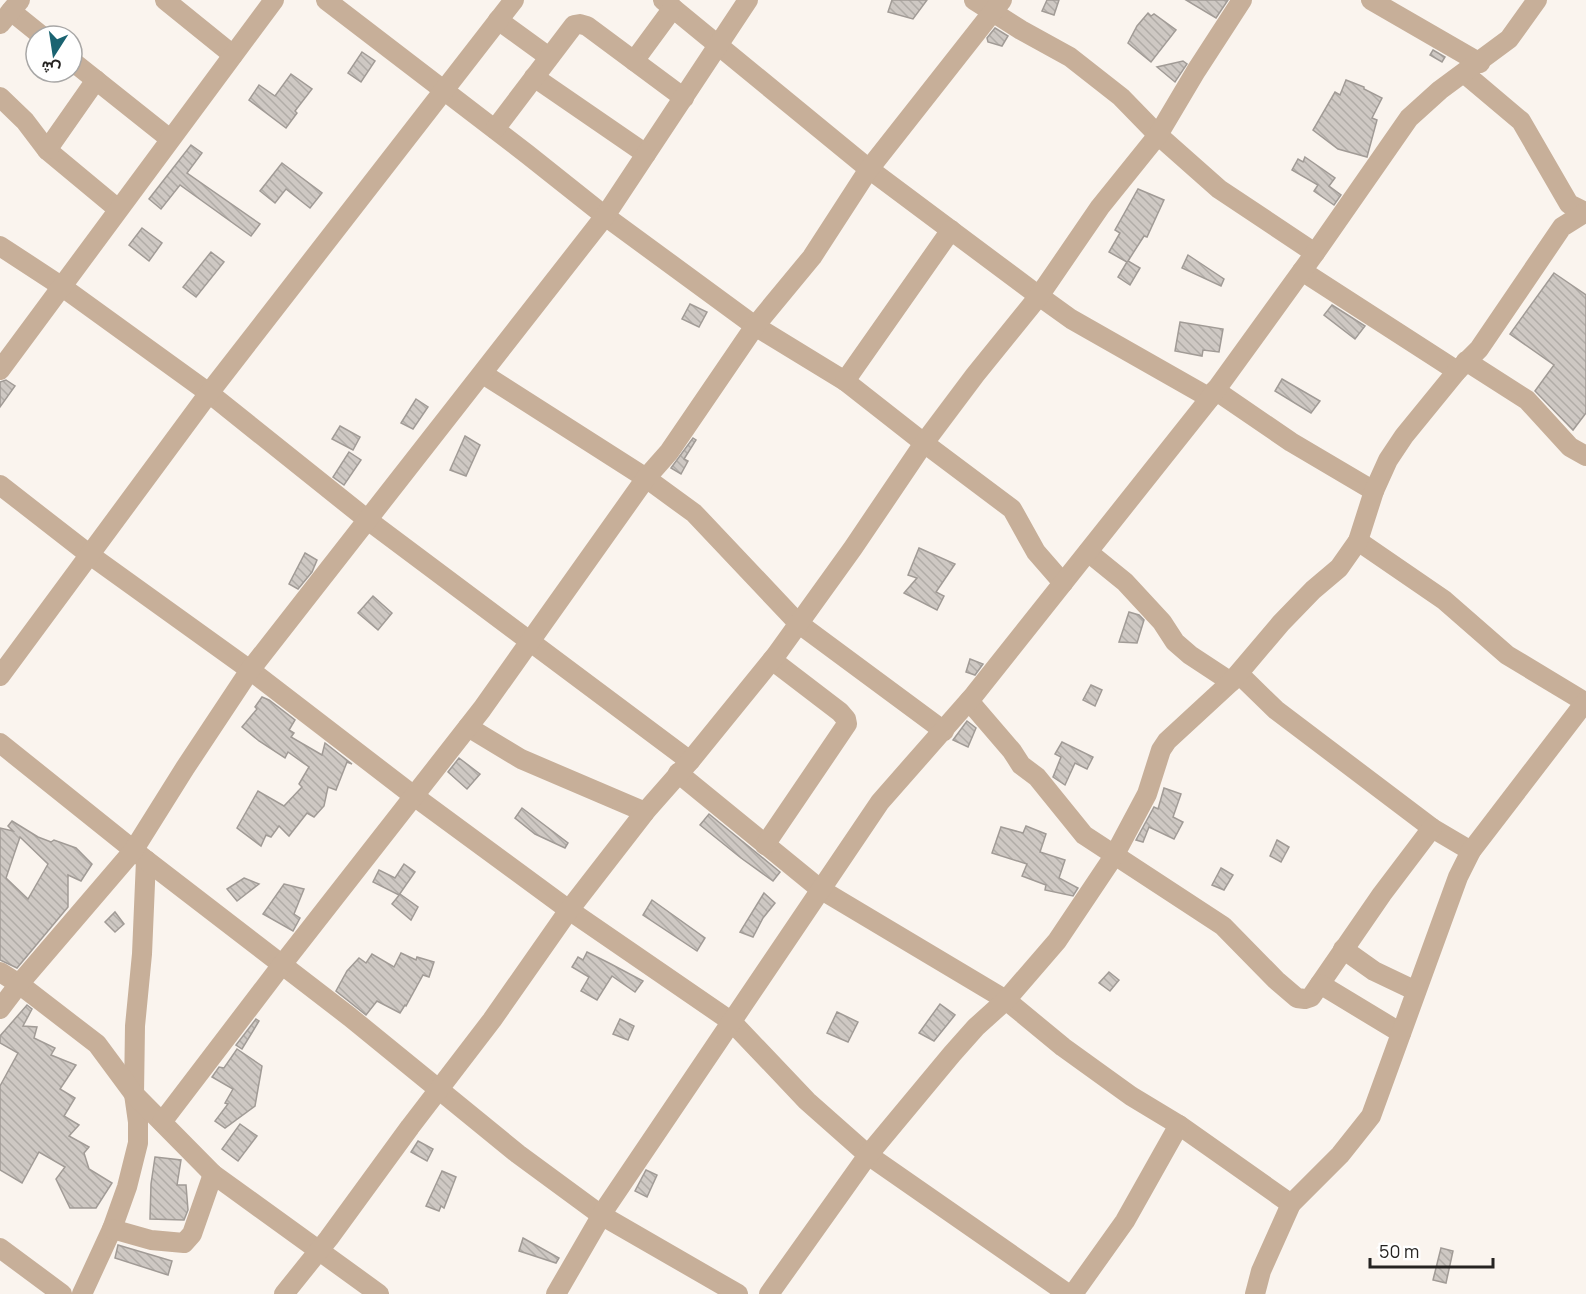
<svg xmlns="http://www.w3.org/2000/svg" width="1586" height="1294" font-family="Manrope,Vazirmatn,sans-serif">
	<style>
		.building { fill: url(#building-back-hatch); stroke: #a19b96; stroke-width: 1.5; fill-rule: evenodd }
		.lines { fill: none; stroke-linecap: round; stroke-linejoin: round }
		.street { stroke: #c7af99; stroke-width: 20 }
	</style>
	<defs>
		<pattern id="building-back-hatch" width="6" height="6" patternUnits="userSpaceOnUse" patternTransform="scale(1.5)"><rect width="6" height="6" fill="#cec8c3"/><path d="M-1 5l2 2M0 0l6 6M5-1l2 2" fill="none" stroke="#b1aca7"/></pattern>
	</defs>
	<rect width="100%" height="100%" fill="#faf4ee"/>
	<g class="building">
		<polygon points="892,0 927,0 913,19 888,12"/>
		<polygon points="1047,0 1059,0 1054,15 1042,11"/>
		<polygon points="1186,0 1228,0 1216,18"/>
		<polygon points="1148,13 1151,16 1154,14 1176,30 1151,62 1128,43 1137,26"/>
		<polygon points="995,28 1008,36 1002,46 988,42 987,38"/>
		<polygon points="1433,50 1445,57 1442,62 1430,55"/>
		<polygon points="362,52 375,61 361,82 348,73"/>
		<polygon points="1183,61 1187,64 1175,82 1157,67"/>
		<polygon points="291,74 312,89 295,111 297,113 286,128 249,100 259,85 275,96"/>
		<polygon points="1346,80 1364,87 1364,89 1382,98 1372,118 1377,120 1367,157 1338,149 1313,130 1335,92 1340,95"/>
		<polygon points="191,145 202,153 187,173 260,224 251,236 180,185 161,209 149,199"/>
		<polygon points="1305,157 1335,178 1329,186 1341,195 1334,205 1314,191 1318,185 1292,170 1298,159 1303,162"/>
		<polygon points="282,163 322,193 310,208 286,189 275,203 260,191"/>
		<polygon points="1138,189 1164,200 1147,237 1144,236 1128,261 1140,268 1130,285 1118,277 1127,262 1109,252 1120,233 1115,230"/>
		<polygon points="142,228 162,243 149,261 129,245"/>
		<polygon points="211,252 224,262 196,297 183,287"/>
		<polygon points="1188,255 1224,279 1221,286 1182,268"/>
		<polygon points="1554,273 1586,295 1586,413 1573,430 1535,391 1554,365 1510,334"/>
		<polygon points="690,304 707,312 699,327 682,319"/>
		<polygon points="1332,305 1365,326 1355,339 1324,315"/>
		<polygon points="1180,322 1223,329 1219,352 1203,350 1202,356 1175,351"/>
		<polygon points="1282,379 1320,401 1311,413 1275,391"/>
		<polygon points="6,380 15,386 0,407 0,382"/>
		<polygon points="416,399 428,407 413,429 401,423"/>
		<polygon points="340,426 360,437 353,450 332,439"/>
		<polygon points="465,436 480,445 466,476 450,470"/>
		<polygon points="693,438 696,440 684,459 688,461 681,474 671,468"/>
		<polygon points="349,452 361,460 344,485 333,477"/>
		<polygon points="919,548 955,564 936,592 944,596 937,610 904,593 917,578 908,575"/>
		<polygon points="305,553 317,560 312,572 298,589 289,584"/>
		<polygon points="373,596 392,613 378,630 358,613"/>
		<polygon points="1129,612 1139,615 1144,620 1137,643 1119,642"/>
		<polygon points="970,659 983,664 975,675 966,672"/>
		<polygon points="1091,685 1102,690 1095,706 1083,700"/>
		<polygon points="262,697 269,700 295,720 289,730 294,733 291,737 322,755 325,743 352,764 347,762 336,790 328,787 324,806 314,817 307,813 289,836 279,826 271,837 266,835 261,846 237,828 258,791 284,806 302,787 299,784 309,767 288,752 285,758 259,741 242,727 257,709 255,707"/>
		<polygon points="967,721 976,728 968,747 953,740"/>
		<polygon points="1062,742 1093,757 1087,769 1075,763 1065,785 1053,777 1061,757 1055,754"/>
		<polygon points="459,758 480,774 467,789 448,772"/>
		<polygon points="1164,788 1181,794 1173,817 1183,822 1174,839 1149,827 1143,842 1136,840 1154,807 1158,809"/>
		<polygon points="522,808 568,843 565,848 535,834 515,818"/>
		<polygon points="709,814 780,872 773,881 741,858 700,825"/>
		<path d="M12,821L38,837L51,842L54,840L76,848L92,864L81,881L68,875V907L17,968L0,960V828L13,831L8,826ZM20,837L48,864L28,899L6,878Z"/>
		<polygon points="1026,826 1046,834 1040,852 1065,860 1059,878 1078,888 1073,896 1045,890 1046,885 1022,876 1027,864 992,853 1001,827 1023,833"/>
		<polygon points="1277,840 1289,847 1281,862 1270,856"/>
		<polygon points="404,864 415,872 399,895 373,882 379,870 395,878"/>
		<polygon points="1221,868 1233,875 1224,890 1212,885"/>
		<polygon points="244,878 259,884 237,901 227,889"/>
		<polygon points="284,884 304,889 294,914 300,918 293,931 263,914"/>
		<polygon points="764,893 775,903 763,918 753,937 740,932"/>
		<polygon points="400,894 418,907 411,920 392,904"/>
		<polygon points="652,900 705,938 697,951 643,915"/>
		<polygon points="115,912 124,924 115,932 105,922"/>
		<polygon points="587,952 609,963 643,981 635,992 612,976 597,1000 581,991 589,977 572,967 578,957 583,960"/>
		<polygon points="401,953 416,960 417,957 434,962 429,977 423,975 406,1006 405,1005 400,1013 377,1001 366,1015 336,991 347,971 359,958 366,963 372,954 394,967"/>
		<polygon points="1109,972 1119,980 1110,991 1099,983"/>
		<polygon points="940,1004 955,1015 934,1041 919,1033"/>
		<polygon points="27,1005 32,1009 23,1026 37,1027 34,1038 55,1048 51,1055 76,1065 60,1089 75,1098 64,1116 79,1125 69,1136 89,1147 84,1153 89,1169 112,1183 96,1208 70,1208 56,1179 65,1167 39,1152 22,1183 0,1170 0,1086 18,1053 0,1043 0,1036"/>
		<polygon points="837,1012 858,1022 848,1042 827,1033"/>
		<polygon points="256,1019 259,1021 242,1049 236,1045"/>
		<polygon points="620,1019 634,1026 628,1040 613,1034"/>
		<polygon points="237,1049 262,1066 255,1106 225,1128 215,1121 228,1104 225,1103 233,1089 212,1077 219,1067 224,1068"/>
		<polygon points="240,1124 257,1136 238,1161 222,1149"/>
		<polygon points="418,1141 433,1149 427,1161 411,1152"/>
		<polygon points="155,1157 181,1160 177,1185 186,1185 188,1210 184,1220 150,1219 151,1184"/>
		<polygon points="646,1170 657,1175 647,1197 635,1191"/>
		<polygon points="442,1171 456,1177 444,1208 441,1206 439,1211 426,1206"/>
		<polygon points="523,1238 559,1258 556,1263 519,1251"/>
		<polygon points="118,1245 172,1261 168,1275 115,1258"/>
		<polygon points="1441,1248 1453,1251 1446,1283 1433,1280"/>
	</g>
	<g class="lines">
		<g class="street">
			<polyline points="165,0 233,55"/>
			<polyline points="326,0 527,154 605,216 755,326 845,381 924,443 1012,509 1036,552 1063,583"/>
			<polyline points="663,0 869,169 1039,296 1071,319 1210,398"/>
			<polyline points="974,0 1021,30 1070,57 1121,97 1158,135 1219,189 1315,253"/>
			<polyline points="1371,0 1480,63"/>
			<polyline points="11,11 42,36"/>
			<polyline points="498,20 549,57"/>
			<polyline points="0,24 20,0"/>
			<polyline points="72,61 170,139"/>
			<polyline points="634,61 673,8"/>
			<polyline points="1464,73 1521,121 1569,204 1585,212"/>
			<polyline points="534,77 646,154"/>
			<polyline points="0,97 25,121 47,150 118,209"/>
			<polyline points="495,129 574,25 580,24 587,26 684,98"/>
			<polyline points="47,150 96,80"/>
			<polyline points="0,246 61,286 209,393 369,521 690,761"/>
			<polyline points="1302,271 1457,371"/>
			<polyline points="1466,361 1527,400 1570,447 1586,456"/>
			<polyline points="0,370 274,0"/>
			<polyline points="483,374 646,478 694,513 798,623 944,731"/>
			<polyline points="845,381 951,230"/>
			<polyline points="1215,390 1291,442 1374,491"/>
			<polyline points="0,485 90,555 250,670 414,796 569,910 732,1022 807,1101 868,1155 1068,1294"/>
			<polyline points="1358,541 1444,600 1507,655 1585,702"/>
			<polyline points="1088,552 1125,582 1162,622 1175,642 1190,655 1231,682"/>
			<polyline points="1239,674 1276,710 1432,828 1471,851"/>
			<polyline points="0,676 209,393 514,0"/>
			<polyline points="969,701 1012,751 1021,765 1037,777 1084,835 1223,926 1276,980 1297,998 1305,999 1311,997 1382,894 1432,828"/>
			<polyline points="468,727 521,759 645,812"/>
			<polyline points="0,743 146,860 142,954 135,1026 134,1094 138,1122 138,1143 127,1187 112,1229 82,1294"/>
			<polyline points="678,773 820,889 1006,1000 1063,1047 1131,1096 1179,1125 1291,1204"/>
			<polyline points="765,845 847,724 846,719 840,712 772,660"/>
			<polyline points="146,860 350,1017 518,1154 601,1215 738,1294"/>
			<polyline points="1343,949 1374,971 1416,991"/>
			<polyline points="0,972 19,984 97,1044 134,1094 213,1174 379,1294"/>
			<polyline points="1320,984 1401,1033"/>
			<polyline points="0,1009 19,984 133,851 185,768 250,670 605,216 748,0"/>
			<polyline points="162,1122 281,966 482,709 646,478 669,452 755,326 812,257 869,169 1002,0"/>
			<polyline points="112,1229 151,1240 184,1243 192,1234 213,1174"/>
			<polyline points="0,1248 62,1294"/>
			<polyline points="284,1294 329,1238 410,1127 492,1020 569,910 645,812 690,761 776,655 853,548 924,443 975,375 1039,296 1100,207 1158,135 1196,71 1242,0"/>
			<polyline points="556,1294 607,1206 880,802 974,695 1210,398 1315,253 1409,118 1440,90 1509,39 1537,0"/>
			<polyline points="769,1294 868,1155 952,1054 976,1027 1006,1000 1057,941 1114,856 1147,794 1161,750 1167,741 1231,682 1281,623 1313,590 1339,568 1358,541 1374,491 1388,460 1404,436 1457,371 1479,349 1562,227 1586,212"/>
			<polyline points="1073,1294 1125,1221 1179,1125"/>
			<polyline points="1255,1294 1261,1271 1291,1204 1340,1155 1371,1116 1458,877 1471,851 1586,701"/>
		</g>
	</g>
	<g transform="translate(54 54) rotate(192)"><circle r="28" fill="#ffffff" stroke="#a8a7a6" stroke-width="1.5"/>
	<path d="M0-4.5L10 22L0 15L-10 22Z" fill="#1a6371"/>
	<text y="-9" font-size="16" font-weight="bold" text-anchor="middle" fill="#252321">ش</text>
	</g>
	<path d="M1370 1258v9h123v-9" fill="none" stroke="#252321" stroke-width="3"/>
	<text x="1379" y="1258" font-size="18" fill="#252321" stroke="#ffffff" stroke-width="4.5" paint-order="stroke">50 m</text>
</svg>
